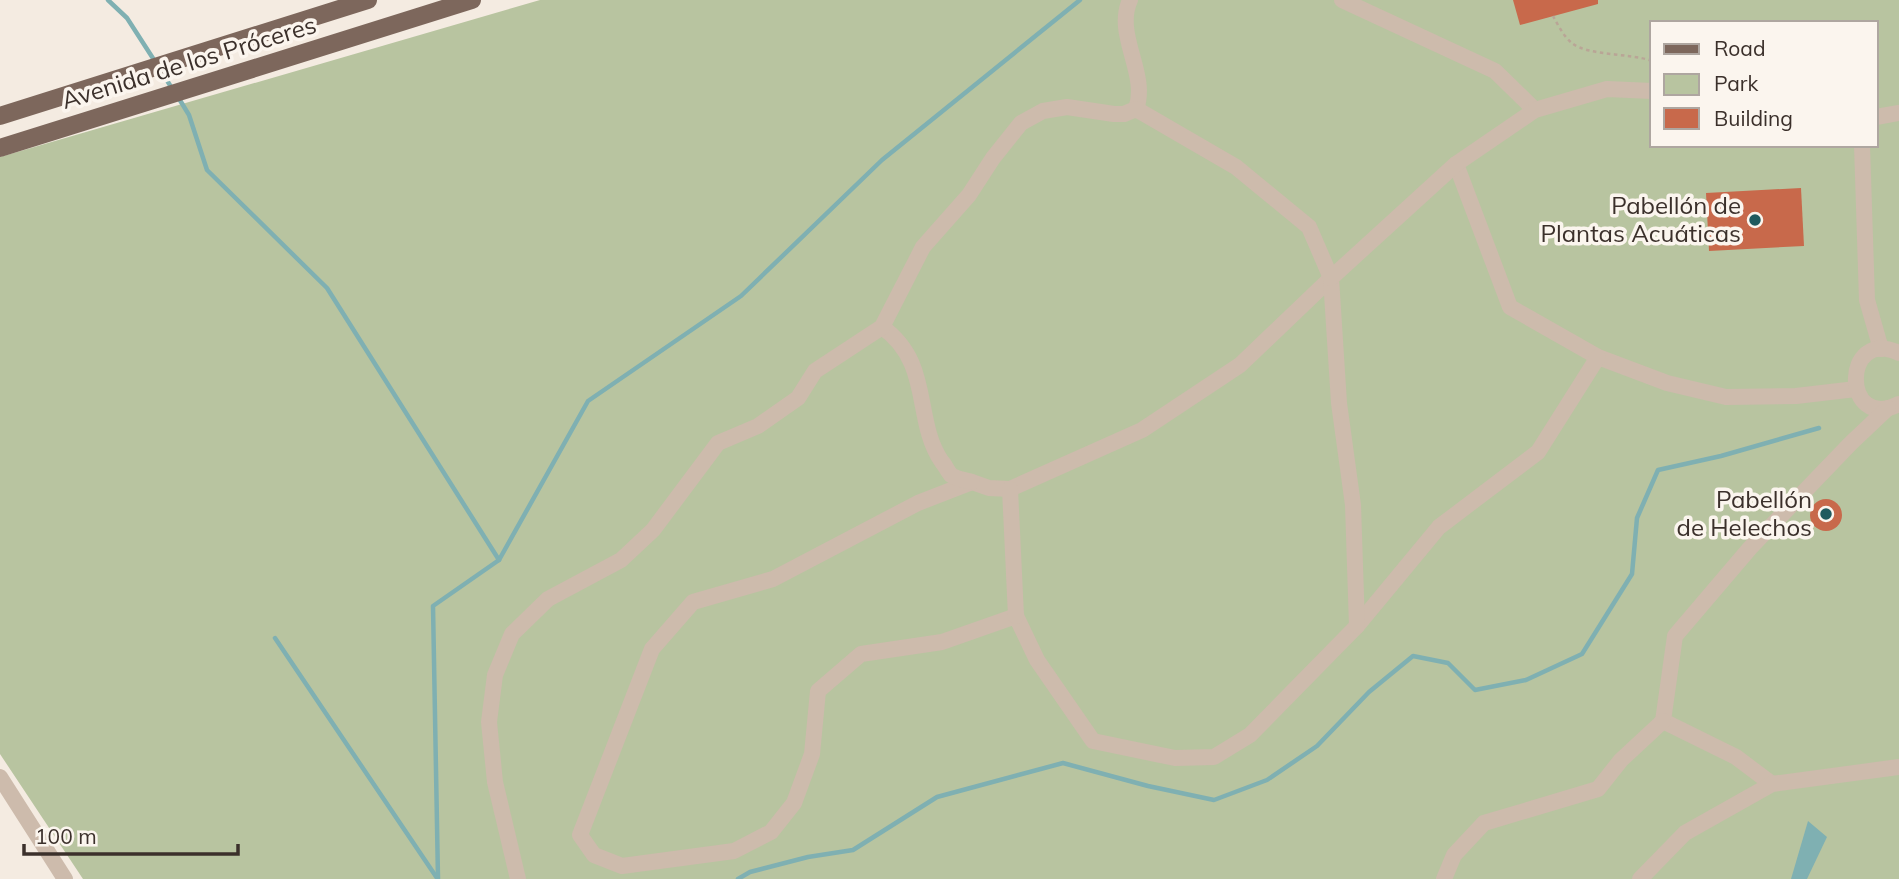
<svg xmlns="http://www.w3.org/2000/svg" width="1899" height="879" font-family="Mulish,sans-serif">
	<style>
		.green { fill: #b8c4a0; fill-rule: evenodd }
		.water { fill: #7fb0b2 }
		.lines { fill: none; stroke-linecap: round; stroke-linejoin: round }
		.stream { stroke: #7fb0b2; stroke-width: 4.5 }
		.building { fill: #c8694b }
		.path { stroke: #b9a596; stroke-width: 2.5; stroke-dasharray: 3.5 3.5; stroke-linecap: butt }
		.minor { stroke: #cdbbac; stroke-width: 16 }
		.major { stroke: #7d675c; stroke-width: 18 }
		.poi-dot { fill: #1f5a5e; stroke: #fbf5ee; stroke-width: 2.5 }
		.labels { text-anchor: middle; stroke-width: 7; stroke-linejoin: round; paint-order: stroke }
		.street-label { font-size: 24px; fill: #3b302b; stroke: #fbf5ee }
		.poi-label { font-size: 24px; fill: #3b302b; stroke: #fbf5ee; text-anchor: end }
	</style>
	<rect width="100%" height="100%" fill="#f4ebe1"/>
	<path class="green" d="M540,0H1899V879H83L0,754V157ZM1652,23H1876V145H1652Z"/>
	<polygon class="water" points="1808,821 1827,837 1807,879 1791,879"/>
	<g class="lines">
		<g class="stream">
			<polyline points="108,0 127,18 156,63"/>
			<polyline points="161,71 173,90"/>
			<polyline points="178,97 189,115 207,170 327,288 499,560 433,606 438,879"/>
			<polyline points="499,560 588,401 741,296 882,160 1080,0"/>
			<polyline points="275,638 437,878"/>
			<polyline points="738,879 750,872 808,857 853,850 937,797 1063,763 1148,786 1214,800 1267,780 1317,746 1369,692 1413,656 1448,663 1475,690 1526,680 1582,654 1632,574 1637,518 1658,470 1721,456 1819,428"/>
		</g>
	</g>
	<g class="building">
		<polygon points="1513,0 1598,0 1598,4 1520,25"/>
		<polygon points="1801,188 1804,246 1709,251 1706,193"/>
		<circle cx="1826" cy="515" r="16"/>
	</g>
	<g class="lines">
		<path class="path" d="M1553,16C1558,25 1564,37 1572,43C1587,56 1631,53 1652,61"/>
		<g class="minor">
			<path d="M1130,0C1114,35 1149,74 1136,109"/>
			<polyline points="1342,0 1495,71 1535,110"/>
			<polyline points="1876,117 1899,113"/>
			<polyline points="1862,145 1867,300 1881,349"/>
			<polyline points="1456,164 1510,307 1598,357 1667,383 1726,397 1796,396 1856,389"/>
			<polyline points="1331,278 1240,365 1142,430 1010,489 989,488 972,482 918,503 773,579 693,602 652,649 580,835 594,855 622,866 734,851 771,832 794,803 812,754 818,691 861,654 942,642 1016,616 1037,660 1093,741 1175,758 1214,757 1250,735 1357,626 1439,527 1538,452 1598,357"/>
			<polyline points="1331,278 1339,403 1353,505 1357,626"/>
			<path d="M882,327C933,363 913,420 942,462C945,465 948,472 951,475C956,479 966,480 972,482"/>
			<path d="M1899,353C1841,326 1842,433 1899,404"/>
			<polyline points="1010,489 1016,616"/>
			<polyline points="0,777 65,879"/>
			<polyline points="1772,784 1736,757 1663,721 1675,636 1750,548 1851,443 1888,408"/>
			<polyline points="518,879 495,782 489,722 495,675 512,634 548,599 621,560 653,530 718,443 758,426 798,398 815,371 882,327 923,247 969,195 993,158 1021,123 1043,111 1067,107 1114,114 1124,114 1136,109 1236,167 1309,227 1331,278 1456,164 1535,110 1607,89 1652,91"/>
			<polyline points="1444,879 1454,855 1484,823 1598,789 1621,760 1663,721"/>
			<polyline points="1640,879 1685,833 1772,784 1899,767"/>
		</g>
		<g class="major">
			<polyline points="0,116 368,0"/>
			<polyline points="0,148 472,0"/>
		</g>
	</g>
	<g class="poi-dot">
		<circle cx="1755" cy="220" r="7"/>
		<circle cx="1826" cy="514" r="7"/>
	</g>
	<g class="labels">
		<g class="street-label">
			<text transform="translate(189 63) rotate(-17)" y="8">Avenida de los Próceres</text>
		</g>
		<g class="poi-label">
			<text x="1741" y="214">Pabellón de<tspan x="1741" dy="28">Plantas Acuáticas</tspan></text>
			<text x="1812" y="508">Pabellón<tspan x="1812" dy="28">de Helechos</tspan></text>
		</g>
	</g>
	<rect x="1650" y="21" width="228" height="126" fill="#fbf5ee" stroke="#aea6a0" stroke-width="2"/>
	<rect x="1664" y="44" width="35" height="10" fill="#7d675c" stroke="#aea6a0" stroke-width="2"/>
	<text x="1714" y="56" font-size="21" fill="#3b302b">Road</text>
	<rect x="1664" y="74" width="35" height="21" fill="#b8c4a0" stroke="#aea6a0" stroke-width="2"/>
	<text x="1714" y="91" font-size="21" fill="#3b302b">Park</text>
	<rect x="1664" y="108" width="35" height="21" fill="#c8694b" stroke="#aea6a0" stroke-width="2"/>
	<text x="1714" y="126" font-size="21" fill="#3b302b">Building</text>
	<path d="M24 844v10h214v-10" fill="none" stroke="#3b302b" stroke-width="3.5"/>
	<text x="35" y="844" font-size="21" fill="#3b302b" stroke="#fbf5ee" stroke-width="5" paint-order="stroke">100 m</text>
</svg>
